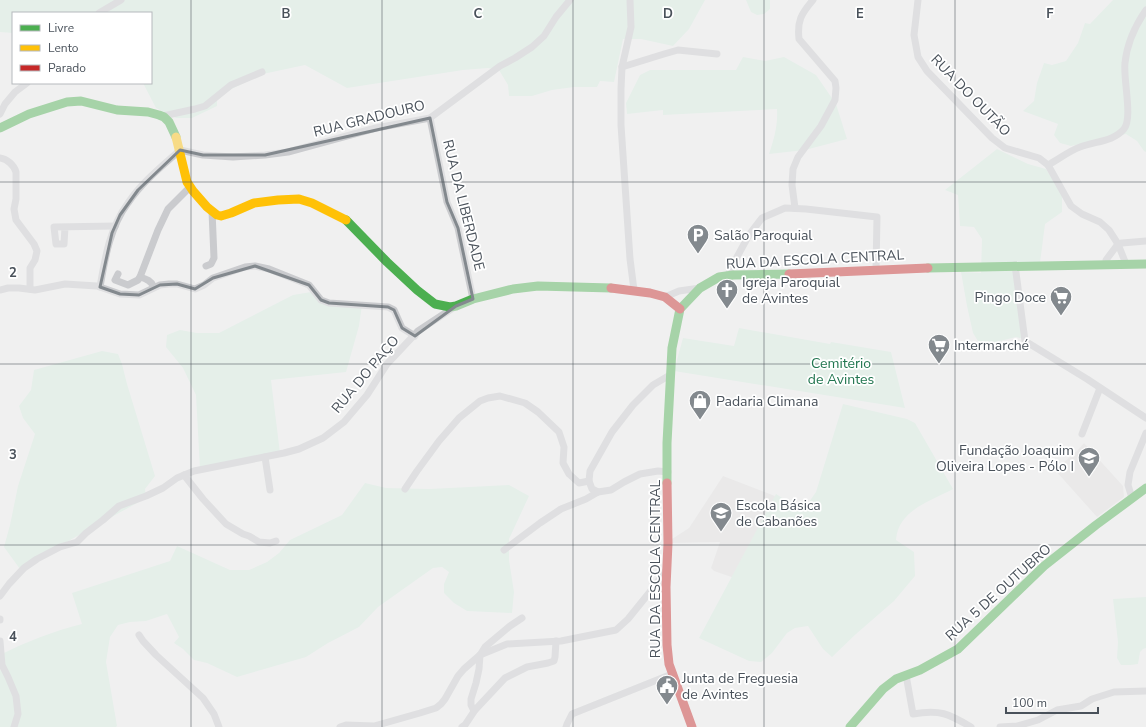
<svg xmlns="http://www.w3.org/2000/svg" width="1146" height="727" font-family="'Nunito Sans',sans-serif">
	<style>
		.education { fill: #e2e1e1 }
		.green { fill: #d7ede1 }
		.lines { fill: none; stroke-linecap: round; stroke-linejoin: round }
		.street { stroke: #cacbce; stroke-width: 7 }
		.fast { stroke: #4caf50; stroke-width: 9 }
		.slow { stroke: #ffc107; stroke-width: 9 }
		.jam { stroke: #c62828; stroke-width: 9 }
		.marked { fill: none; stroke: #83898e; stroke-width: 3; stroke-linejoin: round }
		.grid { fill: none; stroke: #49515a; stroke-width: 1; stroke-opacity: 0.55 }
		.labels { text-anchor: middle; stroke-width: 3.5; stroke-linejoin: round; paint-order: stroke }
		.street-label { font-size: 14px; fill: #49515a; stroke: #fff }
		.poi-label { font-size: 14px; fill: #49515a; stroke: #fff; text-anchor: start }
		.park-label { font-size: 14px; fill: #20754f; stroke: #fff }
		.grid-label { font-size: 13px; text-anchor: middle; font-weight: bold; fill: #49515a; stroke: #fff; stroke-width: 3.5; stroke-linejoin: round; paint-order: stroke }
	</style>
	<rect width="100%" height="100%" fill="#f0f0f0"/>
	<g class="education">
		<polygon points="1084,443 1123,486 1124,497 1097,517 1055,470 1077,451"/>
		<polygon points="723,476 775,496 743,581 714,571 711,568 720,542 672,543 672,539 689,528"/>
	</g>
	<g class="green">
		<polygon points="0,0 705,0 689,29 673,46 641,39 623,39 614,82 600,81 597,87 574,87 552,90 532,96 509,96 508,85 499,70 488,68 463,70 347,88 305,65 263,74 217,96 217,106 192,118 176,118 156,108 143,83 151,83 151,13 13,13 13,33 0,32"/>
		<polygon points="746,0 770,0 770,9 764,14 757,15 751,12"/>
		<polygon points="1113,0 1146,0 1146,152 1144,151 1137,141 1126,134 1071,146 1060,143 1054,135 1058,124 1023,111 1034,101 1037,83 1044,63 1052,65 1066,61 1078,43 1085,23 1090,24"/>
		<path d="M743,57L765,61L784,57L816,75L836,104L847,139V141V139L805,150L769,154C774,139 778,125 777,109L663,115V110L627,114L626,103L640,75L650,70H736Z"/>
		<polygon points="997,149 1028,164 1046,169 1062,194 1062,212 1045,224 1040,263 1015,263 1024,339 1016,337 981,346 973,333 967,306 961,272 981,273 982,239 974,227 960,226 958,195 945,190"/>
		<polygon points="317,291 323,304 362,305 359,326 346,372 271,380 280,453 200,469 196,395 183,368 166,347 167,335 180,330 197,333 219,333 293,295"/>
		<polygon points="739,328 830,344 831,342 891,352 905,408 674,371 683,338 734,346"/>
		<polygon points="102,351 118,354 122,364 127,384 155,476 145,489 146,498 25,565 20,569 4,547 10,525 18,486 35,434 23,418 19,406 31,390 34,370"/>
		<path d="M843,404L907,419L915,423L953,489C931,501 898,510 896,540L914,552L915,576L894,601L856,634L832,657L823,649L808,626L795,628L787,633L772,653L761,662L749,661L699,638L776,494L796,507L807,505L816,492Z"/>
		<path d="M365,483L386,488L429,489L509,485L529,496L509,539V560L514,592L512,613L467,611L454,603L444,593V584L449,572L442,567L433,568L378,607L359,627L328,643L306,657L237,677L207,663L194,660L183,649L174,643L179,637L167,614L146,621L130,622L118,625L110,637L106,662L117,726L116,727H0V672L2,654C28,641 54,631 82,624L72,593L170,561L177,546L230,570H249L267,562L279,553L290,540L342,515Z"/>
		<polygon points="1146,597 1146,648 1143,649 1140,652 1138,664 1130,665 1121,665 1117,658 1118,642 1113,599"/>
	</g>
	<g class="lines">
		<g class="street">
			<polyline points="630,0 631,27 622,67 621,89 621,125 630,259 634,290"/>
			<polyline points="918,0 914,35 918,57 927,71 992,138 1005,148 1039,158 1048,165 1071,206 1082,214 1100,222 1109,230 1118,244 1126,264"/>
			<polyline points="99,13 121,0"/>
			<polyline points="622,67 664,54 678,50 717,54"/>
			<polyline points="0,114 5,104 15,92 27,83"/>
			<polyline points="163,116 195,109 205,106 231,85 262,72"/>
			<polyline points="430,118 447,202 458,228 473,299"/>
			<path d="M0,158C7,159 14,165 16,172V199L14,209L16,220L34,244L37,251L35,260L30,268V289"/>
			<path d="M1048,165C1059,159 1069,151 1080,147C1095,141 1113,142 1124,129C1133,118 1123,79 1125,63C1127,43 1135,26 1146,10"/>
			<path d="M795,208L792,185L793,169L798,157L821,126L835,100L836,88L835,81L799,39C797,21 801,14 813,0"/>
			<polyline points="65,227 64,244 56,244 54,227 115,226"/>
			<polyline points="1106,264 1106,260 1118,244 1122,243 1146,241"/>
			<polyline points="1015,265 1025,341 1087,379 1146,418"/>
			<polyline points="206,266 211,264 214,258 212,211"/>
			<polyline points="118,274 115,280 128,285 138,280 140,277 158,230 168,209 190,187"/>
			<polyline points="728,275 737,257 749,235 762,218 785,208 806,209 877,217 876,270"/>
			<path d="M140,277C147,279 151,281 154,287"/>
			<path d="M100,287C105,258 110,227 128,203C141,183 162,166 180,150L203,155L233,157L265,155L288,152L376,128L430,118L500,66L515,58L532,47L544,36L556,17L570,0"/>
			<polyline points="0,290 8,288 19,288 35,290 65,284 97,286 120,294 139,295 160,285 169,284 177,284 195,289 204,285 213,278 245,267 255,266 269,269 309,285 321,300 329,303 388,307 394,310 402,328 415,336"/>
			<polyline points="665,297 679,291 700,288"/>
			<polyline points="1082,434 1100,388"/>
			<polyline points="265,457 270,490"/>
			<polyline points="184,475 203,499 226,524 243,534 249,536 259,542 270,543 276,541"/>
			<polyline points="405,489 417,471 439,441 459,418 480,401 488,398 500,396 525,403 538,412 559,432 564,447 563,463 569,474 579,483 589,481"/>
			<polyline points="598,492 592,489 589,481 590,471 612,432 633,405 653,385 670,375"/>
			<polyline points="1132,498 1128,485 1130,472 1146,433"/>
			<polyline points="504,550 540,523 561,509 586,499 598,492 611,490 624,482 640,474 658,471 668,472"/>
			<polyline points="0,596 9,584 24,568 37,559 60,547 77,542 86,533 103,520 119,506 146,496 163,488 177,478 194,471 284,453 299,449 323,438 344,422 367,395 387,364 418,331 456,306"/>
			<polyline points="0,619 0,620"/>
			<polyline points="139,635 143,641 156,655 203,698 214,714 219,727"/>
			<polyline points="0,641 2,665 8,677 16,696 18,714 14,727"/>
			<path d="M906,675L913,714C940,709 949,714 971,727"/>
			<polyline points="475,710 473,709 471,705 471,699 476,683 479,669 480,655 485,647 510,626 522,618"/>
			<polyline points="340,727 346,725 374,726 420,713 436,708 441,704 445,699 458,676 464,669 480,655 507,644 561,641 616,630 628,619 649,593 666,570"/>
			<polyline points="462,727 465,725 475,710 505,678 527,667 548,663 554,661 555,657 556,641"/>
			<polyline points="566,727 567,724 572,714 672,674"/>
			<polyline points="1000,727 1017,726 1038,720 1057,710 1081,706 1092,699 1114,692 1146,691"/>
		</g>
		<g class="fast">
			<polyline points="0,128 29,114 67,102 81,101 117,110 148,112 159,115 164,117 169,122 176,137"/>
			<polyline points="346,220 387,262 417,290 435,304 450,307 456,306 473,299 513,289 538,286 611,288"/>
			<polyline points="928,268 1146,264"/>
			<polyline points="667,483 667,443 672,348 680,309 700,288 719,277 733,275 789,274"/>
			<polyline points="850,727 883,689 896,679 920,670 958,649 1044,566 1096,525 1146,488"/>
		</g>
		<polyline class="slow" points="176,137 187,182 193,191 207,207 217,215 221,216 231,213 254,203 278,200 299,199 312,203 346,220"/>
		<g class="jam">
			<polyline points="789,274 928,268"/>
			<polyline points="611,288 650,293 665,297 680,309"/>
			<polyline points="667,483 668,543 666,587 667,645 669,664 692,727"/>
		</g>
	</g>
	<path d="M0 0H1146V727H0ZM430,118L447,202L458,228L473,299L456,306L415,336L402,328L394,310L388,307L329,303L321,300L309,285L255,266L213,278L195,289L177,284L160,285L139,295L120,294L100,287L112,233L120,215L138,190L180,150L203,155H265Z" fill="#f0f0f0" fill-opacity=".55" fill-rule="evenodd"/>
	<path class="marked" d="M430,118L447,202L458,228L473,299L456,306L415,336L402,328L394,310L388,307L329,303L321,300L309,285L255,266L213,278L195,289L177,284L160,285L139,295L120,294L100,287L112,233L120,215L138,190L180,150L203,155H265Z"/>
	<path class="grid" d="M191,0V727M382,0V727M573,0V727M764,0V727M955,0V727M0,182H1146M0,364H1146M0,545H1146"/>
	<defs>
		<g id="parking-pin" transform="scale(1.15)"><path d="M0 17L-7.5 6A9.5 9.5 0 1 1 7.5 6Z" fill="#83898e" stroke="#fff"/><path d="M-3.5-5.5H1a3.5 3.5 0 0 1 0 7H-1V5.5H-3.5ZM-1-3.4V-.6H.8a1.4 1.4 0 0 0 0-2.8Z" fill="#fff"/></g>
		<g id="church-pin" transform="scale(1.15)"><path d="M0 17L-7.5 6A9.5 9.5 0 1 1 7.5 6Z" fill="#83898e" stroke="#fff"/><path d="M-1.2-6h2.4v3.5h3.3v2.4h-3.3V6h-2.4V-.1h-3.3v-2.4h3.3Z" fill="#fff"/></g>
		<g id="supermarket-pin" transform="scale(1.15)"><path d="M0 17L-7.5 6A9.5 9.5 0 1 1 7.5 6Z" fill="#83898e" stroke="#fff"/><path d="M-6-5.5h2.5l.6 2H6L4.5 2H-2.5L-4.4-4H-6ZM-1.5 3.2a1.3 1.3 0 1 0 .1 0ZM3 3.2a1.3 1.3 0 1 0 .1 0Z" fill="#fff"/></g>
		<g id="shop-pin" transform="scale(1.15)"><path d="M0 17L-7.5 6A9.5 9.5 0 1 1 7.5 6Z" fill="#83898e" stroke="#fff"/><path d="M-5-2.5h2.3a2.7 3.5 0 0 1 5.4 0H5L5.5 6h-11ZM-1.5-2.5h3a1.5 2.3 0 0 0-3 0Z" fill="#fff"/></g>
		<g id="school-pin" transform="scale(1.15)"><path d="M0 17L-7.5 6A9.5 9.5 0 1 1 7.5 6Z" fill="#83898e" stroke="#fff"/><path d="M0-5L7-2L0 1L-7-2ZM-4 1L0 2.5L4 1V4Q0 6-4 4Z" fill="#fff"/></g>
		<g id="civic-pin" transform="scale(1.15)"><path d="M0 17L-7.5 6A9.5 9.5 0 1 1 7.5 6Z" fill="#83898e" stroke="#fff"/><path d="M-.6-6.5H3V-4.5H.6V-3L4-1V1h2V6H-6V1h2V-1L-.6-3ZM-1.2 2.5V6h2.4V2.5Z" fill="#fff"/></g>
	</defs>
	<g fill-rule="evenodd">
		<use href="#parking-pin" x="698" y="235"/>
		<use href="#church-pin" x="727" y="290"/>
		<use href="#supermarket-pin" x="1061" y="297"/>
		<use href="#supermarket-pin" x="939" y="345"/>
		<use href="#shop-pin" x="700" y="401"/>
		<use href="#school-pin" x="1089" y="458"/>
		<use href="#school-pin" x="721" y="513"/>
		<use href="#civic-pin" x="667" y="686"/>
	</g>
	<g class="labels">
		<g class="street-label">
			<text transform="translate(971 95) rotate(46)" y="5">RUA DO OUTÃO</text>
			<text transform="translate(369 118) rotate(-14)" y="5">RUA GRADOURO</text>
			<text transform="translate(464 205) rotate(76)" y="5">RUA DA LIBERDADE</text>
			<text transform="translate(815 259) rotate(-3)" y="5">RUA DA ESCOLA CENTRAL</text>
			<text transform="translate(365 374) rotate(-50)" y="5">RUA DO PAÇO</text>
			<text transform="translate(655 569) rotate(-90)" y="5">RUA DA ESCOLA CENTRAL</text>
			<text transform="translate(998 592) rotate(-42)" y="5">RUA 5 DE OUTUBRO</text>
		</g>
		<g class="poi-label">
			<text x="714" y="240">Salão Paroquial</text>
			<text x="742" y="287">Igreja Paroquial<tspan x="742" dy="16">de Avintes</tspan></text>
			<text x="1046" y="302" text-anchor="end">Pingo Doce</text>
			<text x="954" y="350">Intermarché</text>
			<text x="716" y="406">Padaria Climana</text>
			<text x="1074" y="455" text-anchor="end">Fundação Joaquim<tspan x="1074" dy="16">Oliveira Lopes - Pólo I</tspan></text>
			<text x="736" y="510">Escola Básica<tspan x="736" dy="16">de Cabanões</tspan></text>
			<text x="682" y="683">Junta de Freguesia<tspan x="682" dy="16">de Avintes</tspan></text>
		</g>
		<g class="park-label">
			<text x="841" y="368">Cemitério<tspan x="841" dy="16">de Avintes</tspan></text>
		</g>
	</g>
	<g class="grid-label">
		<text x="286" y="18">B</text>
		<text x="478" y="18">C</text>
		<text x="668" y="18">D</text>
		<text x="860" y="18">E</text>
		<text x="1050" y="18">F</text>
		<text x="13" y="277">2</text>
		<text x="13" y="459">3</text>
		<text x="13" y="641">4</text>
	</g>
	<rect x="12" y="12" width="140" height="72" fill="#ffffff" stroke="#b6b9bd"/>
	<rect x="20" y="25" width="20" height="6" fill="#4caf50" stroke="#b6b9bd"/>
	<text x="48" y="32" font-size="12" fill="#49515a">Livre</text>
	<rect x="20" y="45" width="20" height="6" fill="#ffc107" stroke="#b6b9bd"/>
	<text x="48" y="52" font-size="12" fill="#49515a">Lento</text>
	<rect x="20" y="65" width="20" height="6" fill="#c62828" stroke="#b6b9bd"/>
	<text x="48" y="72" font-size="12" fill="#49515a">Parado</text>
	<path d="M1006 707v6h92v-6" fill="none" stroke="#49515a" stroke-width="2"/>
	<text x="1012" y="707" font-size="12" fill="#49515a" stroke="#ffffff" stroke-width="3" paint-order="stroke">100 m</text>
</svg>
